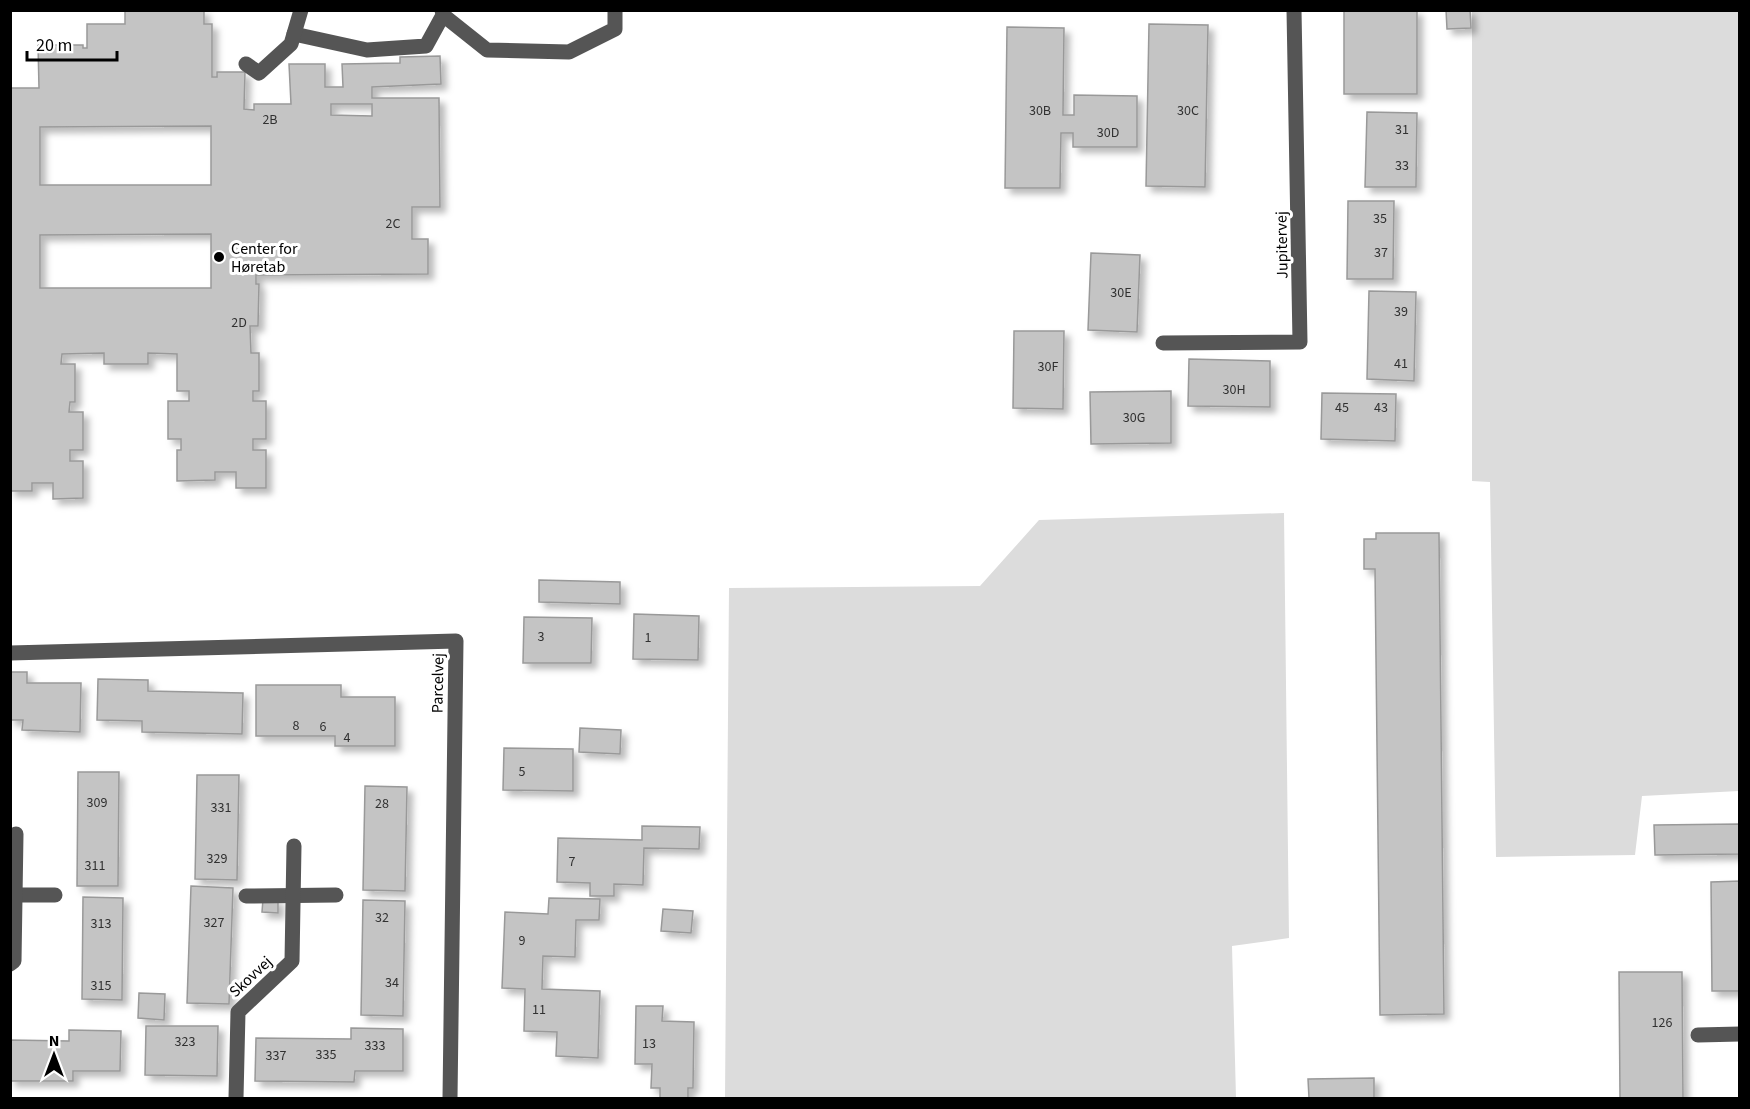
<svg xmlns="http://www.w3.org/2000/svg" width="1750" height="1109" font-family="'Source Sans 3',sans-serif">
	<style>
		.green { fill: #dcdcdc }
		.building { fill: #c4c4c4; stroke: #999; stroke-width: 1.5; fill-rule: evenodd; filter: url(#shadow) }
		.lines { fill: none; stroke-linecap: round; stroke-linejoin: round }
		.minor { stroke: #555; stroke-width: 15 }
		.poi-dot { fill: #000; stroke: #fff; stroke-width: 2 }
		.labels { text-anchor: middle; stroke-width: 6; stroke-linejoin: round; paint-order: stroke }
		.number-label { font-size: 14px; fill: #313131 }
		.street-label { font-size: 16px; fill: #000; stroke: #fff }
		.poi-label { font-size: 16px; fill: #000; stroke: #fff; text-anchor: start }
	</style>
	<defs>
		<filter id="shadow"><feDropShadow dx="5.5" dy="5.5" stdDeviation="3" flood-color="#0004"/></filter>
	</defs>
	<rect width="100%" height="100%" fill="#fff"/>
	<g class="green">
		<polygon points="1472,11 1739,11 1739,791 1642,796 1635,855 1496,857 1490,482 1472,481"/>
		<polygon points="1284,513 1289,938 1232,946 1236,1098 725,1098 729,588 980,586 1039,520"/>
	</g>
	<g class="building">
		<path d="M125,10H204V24H212V77H217V72H245L244,109L254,110V104H291L289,64H325V87H343L342,64L400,63V57L440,56L441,84L372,87V98H439L440,207H412V239H428V274L256,275V284H259L258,326H250L251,353H259V391H253V401H266V439H253V450H266V488H236V472H215V480L177,481V450H181V439H168V401H189V391H177V354L148,353V364H104V353L62,354L61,364H75V402H70L69,412H83V450H70V461H83V498L53,499V483H32V491H10V88H39L38,45H83V48H87V24H125ZM331,104H372V116L331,115ZM211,126V185H40V127ZM211,234V288H40V235Z"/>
		<rect x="1344" y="10" width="73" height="84"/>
		<polygon points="1446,10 1470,10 1471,28 1447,29"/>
		<polygon points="1149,24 1208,25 1205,187 1146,186"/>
		<polygon points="1007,27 1064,28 1063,115 1074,115 1074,95 1137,96 1137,147 1073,147 1073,133 1061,133 1060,188 1005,188"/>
		<polygon points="1367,112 1417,113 1416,187 1365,187"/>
		<polygon points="1348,201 1394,201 1393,279 1347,279"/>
		<polygon points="1091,253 1140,255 1137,332 1088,330"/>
		<polygon points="1369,291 1416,292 1414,381 1367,379"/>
		<polygon points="1014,331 1064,331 1063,409 1013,408"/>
		<polygon points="1189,359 1270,361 1270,407 1188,406"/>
		<polygon points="1171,391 1171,443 1091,444 1090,392"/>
		<polygon points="1322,393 1396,394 1395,441 1321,439"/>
		<polygon points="1376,533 1439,533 1444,1014 1380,1015 1375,569 1364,569 1364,539 1376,539"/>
		<polygon points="539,580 620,582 620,604 539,602"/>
		<polygon points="634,614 699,616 698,660 633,659"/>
		<polygon points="524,617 592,618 591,663 523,663"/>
		<polygon points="10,672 27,672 27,683 81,683 80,732 22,730 23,720 10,720"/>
		<polygon points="98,679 148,680 148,691 243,693 242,734 142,732 142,721 97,720"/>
		<polygon points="256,685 341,685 341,697 395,697 395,746 335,746 335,736 256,736"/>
		<polygon points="580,728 621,730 620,754 579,752"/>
		<polygon points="504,748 573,749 573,791 503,790"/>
		<polygon points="78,772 119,772 118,886 77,886"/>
		<polygon points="197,775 239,775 237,880 195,879"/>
		<polygon points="365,786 407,787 405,891 363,890"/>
		<polygon points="1740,824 1740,854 1655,855 1654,825"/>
		<polygon points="642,826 700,827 699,849 644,848 643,885 614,884 614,896 590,896 590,883 557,882 558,838 642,840"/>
		<polygon points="1740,881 1740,991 1712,991 1711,882"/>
		<polygon points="191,886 233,888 229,1004 187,1003"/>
		<polygon points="83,897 123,898 122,1000 82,999"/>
		<polygon points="549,898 600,899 599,920 576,920 575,957 543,956 542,989 600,991 598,1058 556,1056 557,1032 524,1031 525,989 502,988 505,912 548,914"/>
		<polygon points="263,899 278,899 278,913 262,912"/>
		<polygon points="363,900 405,901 403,1016 361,1015"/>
		<polygon points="663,909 693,911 691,933 661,931"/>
		<polygon points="1619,972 1682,972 1683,1098 1620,1098"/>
		<polygon points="139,993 165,994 164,1020 138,1018"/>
		<polygon points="636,1006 663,1006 662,1021 694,1022 693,1088 688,1088 688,1098 660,1098 660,1088 651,1088 652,1064 635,1064"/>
		<polygon points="146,1026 218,1026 217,1076 145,1075"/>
		<polygon points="351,1028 403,1029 403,1071 355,1071 354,1082 255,1081 256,1038 351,1039"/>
		<polygon points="69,1030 121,1031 120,1071 73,1071 73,1081 10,1081 10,1040 69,1041"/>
		<polygon points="1374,1078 1374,1098 1309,1098 1308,1079"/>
	</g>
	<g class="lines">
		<g class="minor">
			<polyline points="443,15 487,50 569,52 615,29 615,10"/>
			<polyline points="294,34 367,50 426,46 443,15 442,10"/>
			<polyline points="246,64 259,73 291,44 301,10"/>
			<polyline points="1163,343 1300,342 1294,10"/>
			<polyline points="10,653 456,641 450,1098"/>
			<polyline points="15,895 55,895"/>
			<polyline points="246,896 336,895"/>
			<polyline points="10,964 14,961 16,834"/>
			<polyline points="1698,1035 1740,1034"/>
			<polyline points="236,1098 238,1012 292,961 294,846"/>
		</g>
	</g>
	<circle class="poi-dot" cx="219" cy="257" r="6"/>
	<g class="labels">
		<g class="number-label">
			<text x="1040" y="115">30B</text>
			<text x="1188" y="115">30C</text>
			<text x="270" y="124">2B</text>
			<text x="1402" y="134">31</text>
			<text x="1108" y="137">30D</text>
			<text x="1402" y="170">33</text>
			<text x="1380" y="223">35</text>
			<text x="393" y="228">2C</text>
			<text x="1381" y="257">37</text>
			<text x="1121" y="297">30E</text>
			<text x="1401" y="316">39</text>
			<text x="239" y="327">2D</text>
			<text x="1401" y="368">41</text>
			<text x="1048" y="371">30F</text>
			<text x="1234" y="394">30H</text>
			<text x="1342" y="412">45</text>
			<text x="1381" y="412">43</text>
			<text x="1134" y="422">30G</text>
			<text x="541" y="641">3</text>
			<text x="648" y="642">1</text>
			<text x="296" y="730">8</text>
			<text x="323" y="731">6</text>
			<text x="347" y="742">4</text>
			<text x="522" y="776">5</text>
			<text x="97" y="807">309</text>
			<text x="382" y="808">28</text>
			<text x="221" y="812">331</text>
			<text x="217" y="863">329</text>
			<text x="572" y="866">7</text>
			<text x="95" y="870">311</text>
			<text x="382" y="922">32</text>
			<text x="214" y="927">327</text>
			<text x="101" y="928">313</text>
			<text x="522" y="945">9</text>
			<text x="392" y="987">34</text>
			<text x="101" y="990">315</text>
			<text x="539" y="1014">11</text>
			<text x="1662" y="1027">126</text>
			<text x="185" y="1046">323</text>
			<text x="649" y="1048">13</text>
			<text x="375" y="1050">333</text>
			<text x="326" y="1059">335</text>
			<text x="276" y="1060">337</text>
		</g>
		<g class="street-label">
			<text transform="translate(1281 245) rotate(-91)" y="6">Jupitervej</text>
			<text transform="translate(437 683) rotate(-89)" y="6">Parcelvej</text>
			<text transform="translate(250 976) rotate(-43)" y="6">Skovvej</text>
		</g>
		<g class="poi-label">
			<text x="231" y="254">Center for<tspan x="231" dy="18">Høretab</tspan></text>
		</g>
	</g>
	<rect width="1750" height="1109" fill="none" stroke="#000000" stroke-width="24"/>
	<g transform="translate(54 1055)" stroke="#ffffff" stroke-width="4.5" paint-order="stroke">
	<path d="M0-4.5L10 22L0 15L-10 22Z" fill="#000000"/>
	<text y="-9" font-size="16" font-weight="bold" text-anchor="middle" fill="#000000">N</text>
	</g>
	<path d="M27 51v9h90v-9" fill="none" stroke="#000000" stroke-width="3"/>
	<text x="36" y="51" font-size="18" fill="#000000" stroke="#ffffff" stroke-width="4.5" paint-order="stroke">20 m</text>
</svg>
